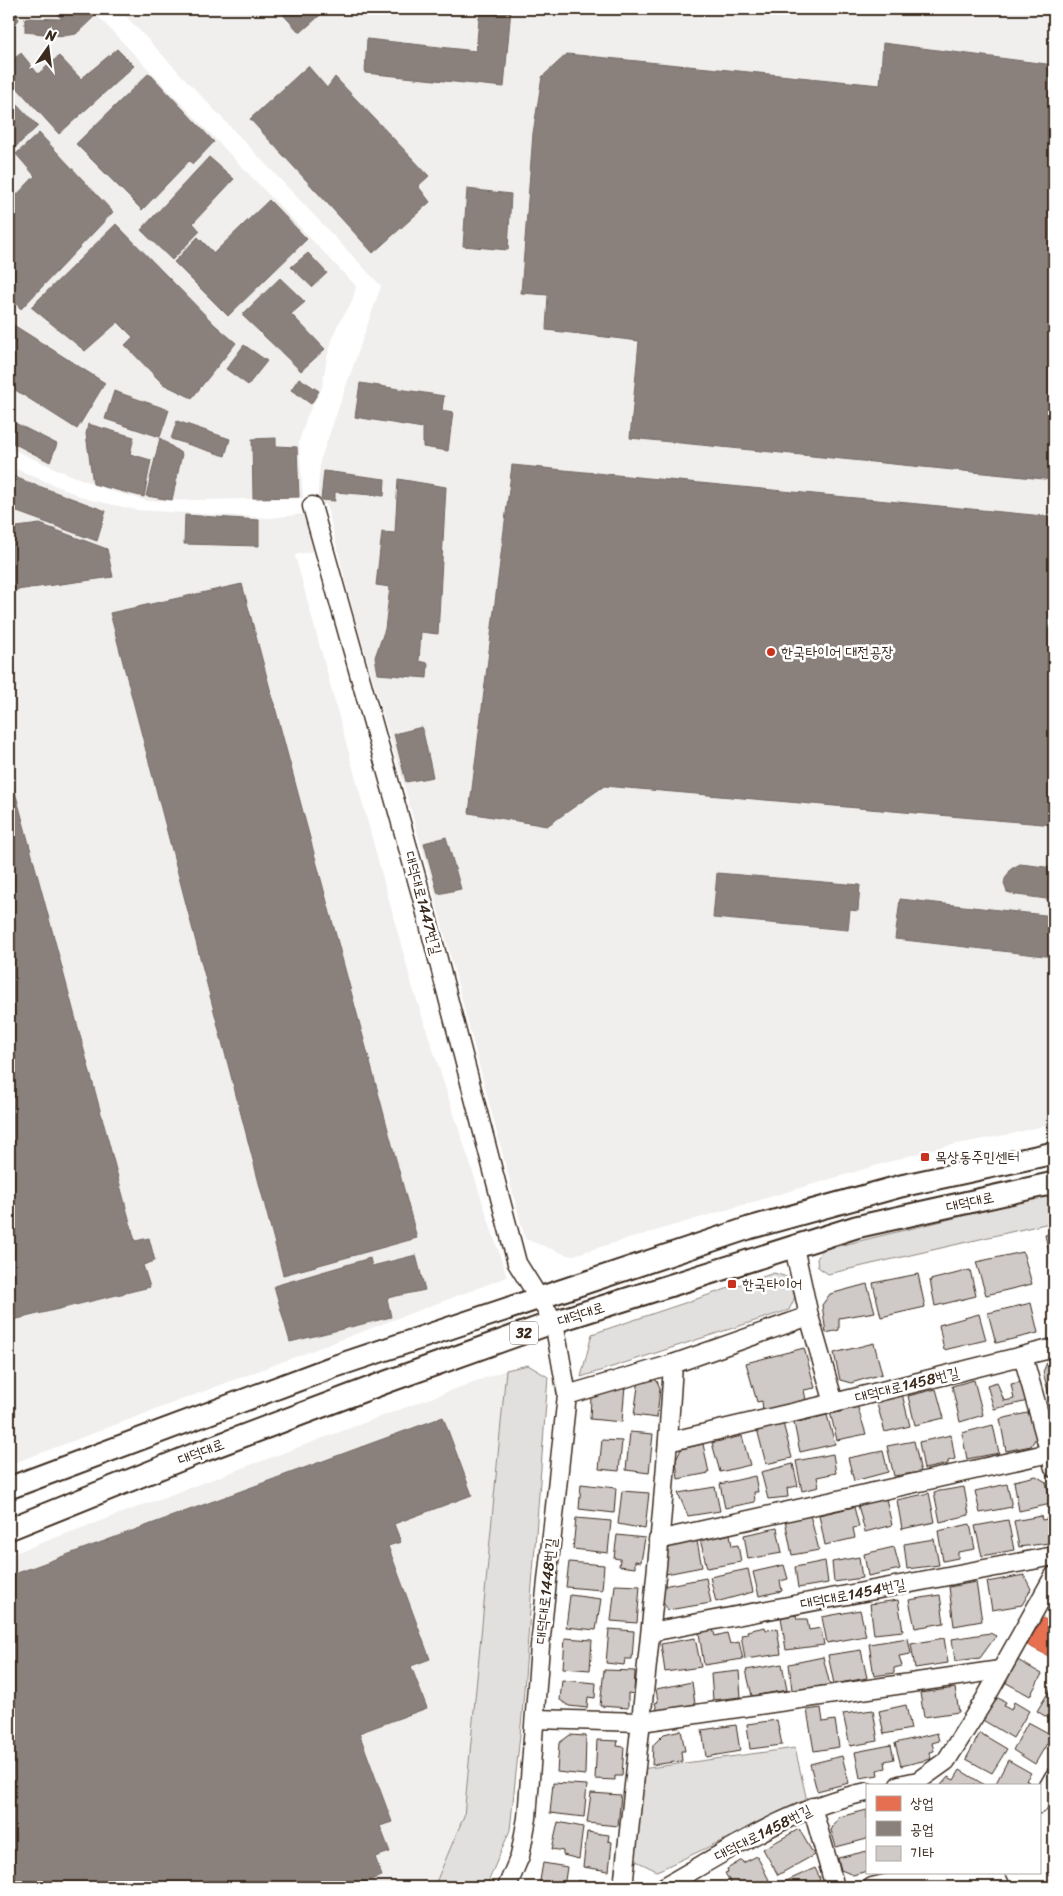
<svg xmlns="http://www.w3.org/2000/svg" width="1063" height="1896" font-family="Sriracha,'Poor Story',sans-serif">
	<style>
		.built { fill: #f1efee }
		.green { fill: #e2e0de; stroke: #8e857e }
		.shops { fill: #e76f51; stroke: #b35a42 }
		.industry { fill: #8a817c; stroke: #726760 }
		.building { fill: #cfcac7; stroke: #3b2a1e }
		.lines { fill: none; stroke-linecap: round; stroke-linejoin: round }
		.minor-casing { stroke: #3b2a1e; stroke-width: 21 }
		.major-casing { stroke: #3b2a1e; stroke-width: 25 }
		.minor { stroke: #fff; stroke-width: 18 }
		.major { stroke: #fff; stroke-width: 21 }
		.poi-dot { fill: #c8321e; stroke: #fff; stroke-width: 2 }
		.labels { text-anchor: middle; stroke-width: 5; stroke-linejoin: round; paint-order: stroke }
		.shield { fill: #fff; stroke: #766a62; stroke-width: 1 }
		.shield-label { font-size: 14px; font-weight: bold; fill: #3b2a1e }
		.poi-label { font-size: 15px; fill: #3b2a1e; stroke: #fff; text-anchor: start }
		.street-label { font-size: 15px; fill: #3b2a1e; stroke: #fff }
	</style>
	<rect width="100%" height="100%" fill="#fff"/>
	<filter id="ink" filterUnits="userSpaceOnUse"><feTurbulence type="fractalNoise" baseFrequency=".02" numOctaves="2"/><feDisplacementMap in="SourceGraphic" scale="10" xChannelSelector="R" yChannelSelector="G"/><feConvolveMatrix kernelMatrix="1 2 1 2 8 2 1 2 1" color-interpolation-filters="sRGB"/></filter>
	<g filter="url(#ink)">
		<g class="built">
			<polygon points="9,9 91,9 356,286 352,302 337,326 327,357 322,388 307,416 299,442 303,498 148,501 114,492 63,472 9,448"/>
			<polygon points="119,9 1054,9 1054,1123 1016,1133 936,1148 570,1256 525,1239 421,845 355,618 326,504 317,506 320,461 381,286"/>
			<polygon points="9,466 87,499 137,510 271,518 302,514 310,527 314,551 295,555 412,985 507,1277 9,1465"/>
			<polygon points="506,1370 464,1816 434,1887 9,1887 9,1555"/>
		</g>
		<g class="green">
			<polygon points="1054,1194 1054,1222 828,1274 818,1267 817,1259 822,1250"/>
			<polygon points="774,1273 787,1277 795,1297 789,1310 581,1377 592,1334"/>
			<polygon points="528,1365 548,1377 522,1716 510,1830 486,1887 434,1887 464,1816 506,1370"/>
			<polygon points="795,1748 807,1801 657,1871 634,1860 641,1769"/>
		</g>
		<polygon class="shops" points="1043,1618 1054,1624 1054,1659 1027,1645"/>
		<g class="industry">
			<polygon points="9,9 14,9 19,20 9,25"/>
			<polygon points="52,9 90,9 96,15 76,34 63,36 25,32 25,18 62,19"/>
			<polygon points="278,9 327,9 300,33"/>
			<polygon points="480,9 511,9 504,87 365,73 367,39 476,51"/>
			<polygon points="883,43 1054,65 1054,480 630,438 639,341 546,330 548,295 521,293 533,133 542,77 567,54 880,85"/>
			<polygon points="117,49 134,66 59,134 9,79 9,63 21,53 38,74 59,56 81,79"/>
			<polygon points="308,66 327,88 335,77 429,176 418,186 430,202 373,253 250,119"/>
			<polygon points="149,73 214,142 193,164 189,161 142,210 76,144"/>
			<polygon points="9,96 38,126 9,153"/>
			<polygon points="39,133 113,212 21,309 9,296 9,203 35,176 16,154"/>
			<polygon points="209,157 234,179 193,223 200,231 172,260 141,230"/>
			<polygon points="467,189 511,194 508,250 463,246"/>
			<polygon points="269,200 307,239 228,316 174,262 198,237 214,253"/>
			<polygon points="116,224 215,325 236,343 192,398 163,384 125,345 133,337 118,322 85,351 31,307"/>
			<polygon points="308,253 327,273 312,287 291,267"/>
			<polygon points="280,278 305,302 291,314 325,349 301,371 242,315"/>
			<polygon points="12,324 105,383 77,429 9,386 9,329"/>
			<polygon points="244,345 267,361 248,385 226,369"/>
			<polygon points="299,378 319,391 311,404 291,390"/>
			<polygon points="360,383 444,396 442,410 453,412 448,451 423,447 423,428 355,417"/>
			<polygon points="114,391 169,410 160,437 105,419"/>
			<polygon points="9,420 57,444 50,462 9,441"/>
			<polygon points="177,421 230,439 225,456 171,439"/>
			<polygon points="88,424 134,437 130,454 151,460 144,497 93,484 86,434"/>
			<polygon points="160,438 182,454 172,500 146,496"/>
			<polygon points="276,438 276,446 297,447 299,497 253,498 252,439"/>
			<polygon points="512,465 1054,517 1054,825 604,786 547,826 469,813"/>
			<polygon points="324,471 385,479 384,496 335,492 335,501 321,500"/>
			<polygon points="9,475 106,511 97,541 9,509"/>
			<polygon points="398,479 446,487 438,634 421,632 419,661 428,663 427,678 378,674 375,657 385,629 390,587 376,585 382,532 395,533"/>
			<polygon points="185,515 259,520 259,546 184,544"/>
			<polygon points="40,524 107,549 113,577 9,591 9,528"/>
			<polygon points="242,584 417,1238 283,1275 110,613"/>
			<polygon points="422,727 433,777 406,782 394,734"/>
			<polygon points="9,769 135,1241 149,1238 155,1261 143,1265 150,1287 9,1321"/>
			<polygon points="446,837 461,889 438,894 424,843"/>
			<polygon points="1020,864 1054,868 1054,900 1017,895 1007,892 1004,884 1005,879 1011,869"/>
			<polygon points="717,873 860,885 858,911 850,910 848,930 713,918"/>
			<polygon points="900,899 1054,916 1054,957 895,939"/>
			<polygon points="416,1255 425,1290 387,1298 391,1317 290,1342 274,1286 370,1258 372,1266"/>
			<polygon points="443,1417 472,1495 394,1524 401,1542 388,1546 430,1659 411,1666 427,1708 359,1733 392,1822 380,1826 390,1852 375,1857 382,1876 351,1887 9,1887 9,1576"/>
		</g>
		<g class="building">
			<polygon points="1054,1233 1054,1274 1045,1235"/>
			<polygon points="1023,1252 1032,1284 986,1295 976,1262"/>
			<polygon points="970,1270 976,1296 935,1306 930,1280"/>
			<polygon points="918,1274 925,1307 881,1317 873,1283"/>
			<polygon points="867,1284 875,1312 839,1318 839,1330 826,1333 822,1305 830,1294"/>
			<polygon points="1031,1303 1038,1333 996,1343 988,1313"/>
			<polygon points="979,1314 986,1340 944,1350 939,1325"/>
			<polygon points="874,1343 882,1374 851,1383 840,1380 834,1353"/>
			<polygon points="804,1348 815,1388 804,1390 806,1400 763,1411 762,1401 757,1402 746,1363"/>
			<polygon points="1054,1358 1054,1394 1049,1395 1043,1372 1048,1360"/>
			<polygon points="650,1375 657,1381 660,1388 657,1418 634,1415 639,1379"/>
			<polygon points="974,1380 983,1415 960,1422 952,1386"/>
			<polygon points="997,1382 1004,1401 1014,1399 1011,1384 1022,1382 1028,1401 994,1409 987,1385"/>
			<polygon points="625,1385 622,1422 590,1419 591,1397"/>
			<polygon points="936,1389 944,1418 915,1425 908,1396"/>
			<polygon points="902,1394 910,1426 885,1432 876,1401"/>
			<polygon points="857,1405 866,1434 837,1440 830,1412"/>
			<polygon points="1032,1412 1037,1436 1031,1446 1006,1451 1000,1419"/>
			<polygon points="827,1415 835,1444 800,1452 794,1423"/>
			<polygon points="783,1423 792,1458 766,1464 757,1429"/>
			<polygon points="993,1425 999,1453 967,1459 962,1433"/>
			<polygon points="630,1432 653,1434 649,1473 626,1470"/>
			<polygon points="951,1435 955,1459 948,1461 948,1464 924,1469 919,1442"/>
			<polygon points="742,1436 750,1465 720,1472 712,1443"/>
			<polygon points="602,1440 622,1441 619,1471 599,1469"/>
			<polygon points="914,1441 921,1472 894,1476 887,1446"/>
			<polygon points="703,1444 709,1473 678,1479 676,1460 681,1449"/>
			<polygon points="883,1451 888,1472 854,1481 848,1458"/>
			<polygon points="833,1454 836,1473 817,1477 819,1487 802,1491 796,1461"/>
			<polygon points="793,1464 798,1486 787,1488 788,1497 768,1499 761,1472"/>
			<polygon points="755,1476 758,1492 754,1492 755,1502 725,1508 720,1484"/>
			<polygon points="1036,1476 1046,1482 1051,1504 1019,1511 1014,1481"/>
			<polygon points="581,1484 616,1488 614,1513 579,1509"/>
			<polygon points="1007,1484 1012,1507 980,1513 975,1491"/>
			<polygon points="715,1487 720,1511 688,1516 678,1493"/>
			<polygon points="964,1487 969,1515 940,1522 934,1492"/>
			<polygon points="622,1491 649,1493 645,1529 618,1524"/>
			<polygon points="929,1493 935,1522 902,1529 897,1500"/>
			<polygon points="886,1499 892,1525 865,1532 858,1505"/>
			<polygon points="854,1507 859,1527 853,1528 855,1538 825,1545 819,1515"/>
			<polygon points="810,1515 819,1550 792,1555 785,1520"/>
			<polygon points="1041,1516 1042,1520 1052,1518 1054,1524 1054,1534 1049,1543 1019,1547 1014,1521"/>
			<polygon points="576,1518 611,1521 608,1553 573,1549"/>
			<polygon points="1008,1520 1014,1550 982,1556 975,1526"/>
			<polygon points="970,1524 975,1549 958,1552 958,1558 943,1561 938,1531"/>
			<polygon points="777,1528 782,1553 748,1559 744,1535"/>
			<polygon points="718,1531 719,1537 730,1534 732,1546 738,1545 741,1562 707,1568 699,1535"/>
			<polygon points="617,1535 645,1538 641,1562 635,1561 635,1568 619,1566 620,1559 614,1558"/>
			<polygon points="696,1536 702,1567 666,1574 666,1554 673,1542"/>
			<polygon points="934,1539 939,1565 907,1569 904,1544"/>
			<polygon points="894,1547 900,1569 868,1576 864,1554"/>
			<polygon points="859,1557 862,1578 834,1582 832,1562"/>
			<polygon points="825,1561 828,1583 798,1588 795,1567"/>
			<polygon points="569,1562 604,1565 602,1590 566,1587"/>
			<polygon points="784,1565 788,1579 780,1581 782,1591 759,1596 753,1572"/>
			<polygon points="748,1569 753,1592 716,1602 710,1577"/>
			<polygon points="1024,1575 1031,1589 1022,1605 992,1610 987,1582"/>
			<polygon points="706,1578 711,1603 668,1610 662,1601 663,1586"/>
			<polygon points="976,1582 982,1621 954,1626 949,1587"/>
			<polygon points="615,1585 640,1586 637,1623 611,1621"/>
			<polygon points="570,1595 601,1599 596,1630 566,1627"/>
			<polygon points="940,1595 944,1623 915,1628 909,1600"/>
			<polygon points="898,1600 903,1631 874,1634 870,1604"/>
			<polygon points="860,1610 866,1636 827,1643 822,1617"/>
			<polygon points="796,1615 797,1619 807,1619 809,1630 821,1628 824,1645 786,1650 781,1617"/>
			<polygon points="765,1627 766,1630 777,1629 781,1654 745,1659 741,1635 748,1634 747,1631"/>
			<polygon points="609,1629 634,1631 632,1659 625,1659 624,1665 606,1663"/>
			<polygon points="713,1629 715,1636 727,1633 730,1644 739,1642 743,1659 704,1665 699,1633"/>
			<polygon points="990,1633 996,1636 980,1658 955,1661 952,1639"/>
			<polygon points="565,1638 592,1640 590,1670 563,1668"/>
			<polygon points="695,1638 701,1667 665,1672 661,1644"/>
			<polygon points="908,1638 911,1654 899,1656 902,1666 894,1668 894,1673 874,1676 869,1644"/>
			<polygon points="944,1638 948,1663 915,1668 911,1644"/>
			<polygon points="861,1650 867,1678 834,1684 828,1655"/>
			<polygon points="823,1657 830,1685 792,1690 789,1664"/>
			<polygon points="1014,1658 1042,1674 1030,1696 1001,1680"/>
			<polygon points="782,1664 787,1690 752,1696 746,1670"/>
			<polygon points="604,1670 635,1671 634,1694 628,1693 628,1708 600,1706"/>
			<polygon points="739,1671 741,1697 713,1700 711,1674"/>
			<polygon points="562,1680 596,1683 595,1698 588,1697 587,1708 569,1706 560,1700"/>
			<polygon points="692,1682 695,1704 658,1712 655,1703 658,1702 656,1689"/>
			<polygon points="1054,1683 1054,1722 1037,1711"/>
			<polygon points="955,1688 959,1712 924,1717 920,1693"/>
			<polygon points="994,1696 1006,1702 1004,1706 1011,1710 1014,1702 1029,1711 1013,1738 981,1719"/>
			<polygon points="906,1705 911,1729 884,1734 879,1711"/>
			<polygon points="821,1708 823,1722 835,1720 839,1747 814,1751 807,1710"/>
			<polygon points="873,1710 878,1741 850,1746 843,1714"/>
			<polygon points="777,1720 782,1745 750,1749 747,1724"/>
			<polygon points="1028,1722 1052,1735 1035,1764 1013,1750"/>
			<polygon points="736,1725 740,1751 706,1757 702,1730"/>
			<polygon points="681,1730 685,1751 681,1751 682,1761 652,1765 653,1745 664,1734"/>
			<polygon points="937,1733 939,1741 932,1743 934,1751 929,1752 931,1759 901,1766 895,1743"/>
			<polygon points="980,1733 1007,1749 992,1773 966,1759"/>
			<polygon points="570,1735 586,1736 585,1775 557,1772 559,1743"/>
			<polygon points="597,1740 618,1741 617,1746 624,1747 622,1776 615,1776 615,1780 595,1779"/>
			<polygon points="891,1745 894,1759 885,1761 886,1768 877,1770 878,1775 860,1778 855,1752"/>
			<polygon points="842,1756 849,1783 817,1791 810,1764"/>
			<polygon points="1008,1760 1031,1773 1026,1780 1029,1782 1027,1785 995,1785"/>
			<polygon points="960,1770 983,1784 982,1785 941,1785 948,1777 954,1780"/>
			<polygon points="553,1783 587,1785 584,1817 550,1813"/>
			<polygon points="591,1793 621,1795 618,1826 587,1823"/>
			<polygon points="867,1810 867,1839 836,1847 831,1830 839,1817"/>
			<polygon points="558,1822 583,1827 579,1859 563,1855 563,1851 552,1849"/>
			<polygon points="799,1829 814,1855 778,1875 763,1849"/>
			<polygon points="587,1832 609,1835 608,1841 612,1842 609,1871 583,1867"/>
			<polygon points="867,1851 867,1871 853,1875 841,1870 838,1858"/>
			<polygon points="757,1856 769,1880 756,1887 733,1887 725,1873 728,1872 727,1869 742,1860 743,1863"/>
			<polygon points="543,1863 567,1867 564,1887 539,1886"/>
			<polygon points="815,1868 820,1878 817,1887 784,1887 782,1883"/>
			<polygon points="578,1880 593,1885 594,1882 607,1887 575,1887"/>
		</g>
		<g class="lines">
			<g class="minor-casing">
				<g id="minor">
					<polyline points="312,506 421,894 517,1263 554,1322 567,1395 540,1646 527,1818 520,1856 507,1887"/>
					<polyline points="794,1247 809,1316 834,1403 1054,1348"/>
					<polyline points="1023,1356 1054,1468"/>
					<polyline points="567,1395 673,1364 809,1316"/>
					<polyline points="668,1442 834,1403"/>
					<polyline points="658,1540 1050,1453"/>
					<polyline points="651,1632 1054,1556"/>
					<polyline points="535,1719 641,1722 1000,1670"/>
					<polyline points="899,1785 918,1781 946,1761 985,1699 1054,1576"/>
					<polyline points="1039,1804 1054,1777"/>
					<polyline points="812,1807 835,1887"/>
					<path d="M625,1887L624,1878C642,1707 663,1536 673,1364"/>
					<path d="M664,1887C729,1850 792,1807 867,1792"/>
					<polyline points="872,1887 914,1877 939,1875 999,1882"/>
				</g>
			</g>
			<g class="major-casing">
				<g id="major">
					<polyline points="9,1488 333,1367 749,1228 901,1186 1054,1153"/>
					<polyline points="9,1529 195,1454 389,1381 554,1322 856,1227 1054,1183"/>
				</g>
			</g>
			<use href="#minor" class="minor"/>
			<use href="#major" class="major"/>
		</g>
	</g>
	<g class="poi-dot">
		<circle cx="771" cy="652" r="5"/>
		<rect x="920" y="1152" width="10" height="10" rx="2.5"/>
		<rect x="727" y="1279" width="10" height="10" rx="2.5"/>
	</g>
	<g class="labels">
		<rect class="shield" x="510" y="1321.5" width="28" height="23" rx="4"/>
		<g class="shield-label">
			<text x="524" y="1338">32</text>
		</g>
		<g class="poi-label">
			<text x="781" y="657">한국타이어 대전공장</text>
			<text x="935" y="1162">목상동주민센터</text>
			<text x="742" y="1289">한국타이어</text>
		</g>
		<g class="street-label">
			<text transform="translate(423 903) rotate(75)" y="5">대덕대로1447번길</text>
			<text transform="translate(970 1202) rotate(-13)" y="5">대덕대로</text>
			<text transform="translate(581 1314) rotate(-18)" y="5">대덕대로</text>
			<text transform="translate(907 1385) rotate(-14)" y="5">대덕대로1458번길</text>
			<text transform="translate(201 1452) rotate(-21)" y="5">대덕대로</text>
			<text transform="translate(546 1591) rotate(-84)" y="5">대덕대로1448번길</text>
			<text transform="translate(853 1594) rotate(-11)" y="5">대덕대로1454번길</text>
			<text transform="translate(763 1833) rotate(-27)" y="5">대덕대로1458번길</text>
		</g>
	</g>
	<rect width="1063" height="1896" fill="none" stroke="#fff" stroke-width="30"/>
	<rect x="15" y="15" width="1033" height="1866" fill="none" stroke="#3b2a1e" stroke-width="2" filter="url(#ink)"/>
	<rect x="866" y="1784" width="175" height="90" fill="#ffffff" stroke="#b1aaa5"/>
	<rect x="876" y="1796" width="25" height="15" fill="#e76f51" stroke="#b1aaa5"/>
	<text x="910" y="1808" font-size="15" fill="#3b2a1e">상업</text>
	<rect x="876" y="1821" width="25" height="15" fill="#8a817c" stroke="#b1aaa5"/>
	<text x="910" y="1834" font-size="15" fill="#3b2a1e">공업</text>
	<rect x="876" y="1846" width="25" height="15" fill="#cfcac7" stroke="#b1aaa5"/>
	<text x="910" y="1858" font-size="15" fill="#3b2a1e">기타</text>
	<g transform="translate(48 48) rotate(14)" stroke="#ffffff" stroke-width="4" paint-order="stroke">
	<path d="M0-4L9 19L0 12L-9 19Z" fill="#3b2a1e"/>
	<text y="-8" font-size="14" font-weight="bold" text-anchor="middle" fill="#3b2a1e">N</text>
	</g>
</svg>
